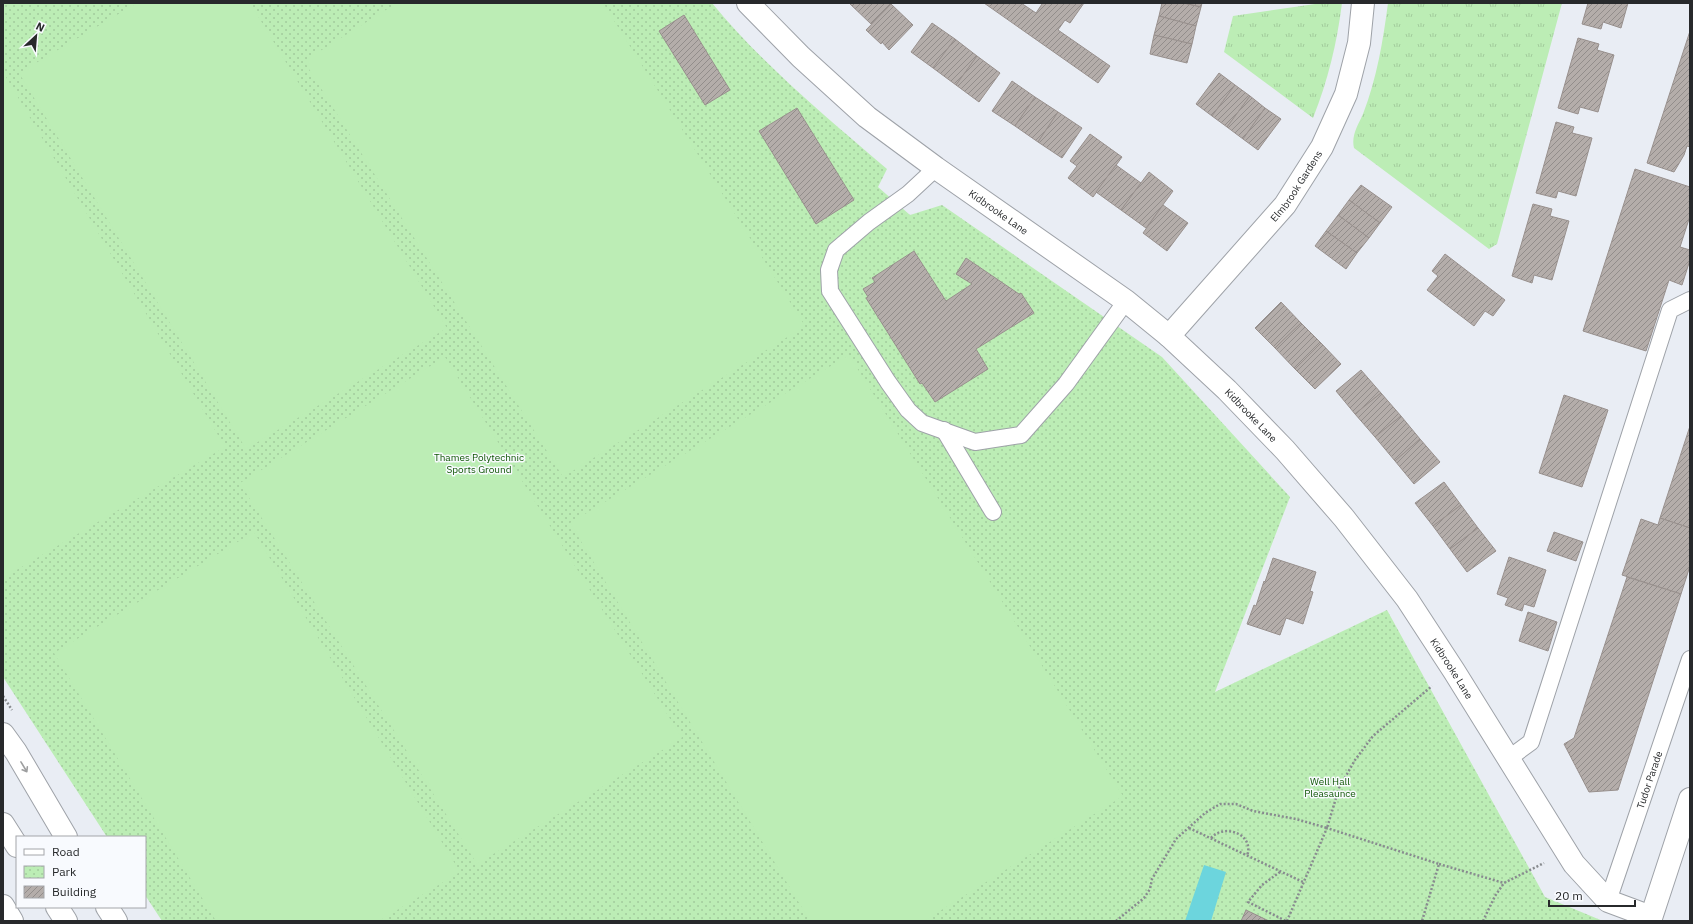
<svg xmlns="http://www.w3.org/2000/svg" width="1693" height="924" font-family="'IBM Plex Sans',sans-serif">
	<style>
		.grass { fill: url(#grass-tufts) }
		.park { fill: url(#park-dots) }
		.pitch { fill: #bcedb5 }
		.water { fill: #6cd5dd }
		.building { fill: url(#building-hatch); stroke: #98908d }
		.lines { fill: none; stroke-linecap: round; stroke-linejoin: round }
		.service-casing { stroke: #9ea2a8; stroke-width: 18 }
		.minor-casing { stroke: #9ea2a8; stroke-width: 24 }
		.primary-casing { stroke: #9ea2a8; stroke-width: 24 }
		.trunk-casing { stroke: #9ea2a8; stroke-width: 24 }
		.path { stroke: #888b8f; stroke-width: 2.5; stroke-dasharray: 2 2; stroke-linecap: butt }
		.service { stroke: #fff; stroke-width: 16 }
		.minor { stroke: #fff; stroke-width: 22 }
		.primary { stroke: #fff; stroke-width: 22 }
		.trunk { stroke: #fff; stroke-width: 22 }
		.oneway { stroke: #9e9fa0 }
		.labels { text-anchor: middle; stroke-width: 3; stroke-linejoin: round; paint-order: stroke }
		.street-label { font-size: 10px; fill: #27292b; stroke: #f8fafe }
		.park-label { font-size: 10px; fill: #0f5604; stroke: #f8fafe }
	</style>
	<defs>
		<pattern id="grass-tufts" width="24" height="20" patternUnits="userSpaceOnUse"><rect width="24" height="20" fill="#bcedb5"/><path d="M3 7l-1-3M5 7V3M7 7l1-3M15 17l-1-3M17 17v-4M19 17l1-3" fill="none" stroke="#a2cb9c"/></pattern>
		<pattern id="park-dots" width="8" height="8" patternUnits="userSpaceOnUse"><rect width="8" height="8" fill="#bcedb5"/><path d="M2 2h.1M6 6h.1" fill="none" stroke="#a2cb9c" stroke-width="1.8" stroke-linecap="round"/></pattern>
		<pattern id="building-hatch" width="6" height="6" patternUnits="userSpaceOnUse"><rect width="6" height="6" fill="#b4adaa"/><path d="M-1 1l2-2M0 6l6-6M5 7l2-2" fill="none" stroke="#928d8b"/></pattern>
	</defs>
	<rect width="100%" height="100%" fill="#e9edf4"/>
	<g class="grass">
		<path d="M1322,3H1342C1337,43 1328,80 1313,118L1224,52L1233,16Z"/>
		<path d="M1388,3H1562L1497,244L1489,249L1354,148C1351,136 1358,125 1363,114C1377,78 1383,41 1388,3Z"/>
	</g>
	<path class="park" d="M3,3H712C763,65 826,117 887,169L878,187L910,215L942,205L1162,357L1290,497L1215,692L1387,610L1545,897L1603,921H162L145,895V837H107L3,677Z"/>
	<g class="pitch">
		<polygon points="137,3 250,3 447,328 246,449 19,73"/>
		<polygon points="397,3 603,3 805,326 563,477 304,61"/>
		<polygon points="3,72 225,447 3,578"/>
		<polygon points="849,355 1123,796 924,921 810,921 570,523"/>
		<polygon points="445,357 682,738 477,864 240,483"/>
		<polygon points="254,532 460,872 379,921 216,921 54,653"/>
	</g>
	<polygon class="water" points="1204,865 1226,872 1211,921 1185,921"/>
	<g class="building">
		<polygon points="849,3 892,3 871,24"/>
		<polygon points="984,3 1021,3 1036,13 1042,4 1041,3 1084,3 1070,23 1065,20 1058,30 1110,66 1098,83"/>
		<polygon points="1162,3 1184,3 1201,7 1196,26 1159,16"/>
		<polygon points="1184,3 1202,3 1201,7"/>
		<polygon points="1588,3 1628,3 1621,28 1603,22 1601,29 1582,24"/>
		<polygon points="891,4 913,25 889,50 882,42 881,44 866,30"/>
		<polygon points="684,15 730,90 705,105 659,31"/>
		<polygon points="1159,16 1196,26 1192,44 1154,35"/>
		<polygon points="932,23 955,39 933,68 911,52"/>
		<polygon points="1690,31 1690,147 1687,146 1684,155 1674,172 1647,163"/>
		<polygon points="1154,35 1192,44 1187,63 1150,54"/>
		<polygon points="1578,38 1599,44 1597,50 1614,55 1598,112 1580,107 1578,114 1558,108"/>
		<polygon points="955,39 977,56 956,85 933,68"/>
		<polygon points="977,56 1000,73 979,102 956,85"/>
		<polygon points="1219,73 1235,85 1212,116 1196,104"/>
		<polygon points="1012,81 1035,97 1015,126 992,111"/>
		<polygon points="1235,85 1250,96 1227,127 1212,116"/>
		<polygon points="1250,96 1265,108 1243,139 1227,127"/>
		<polygon points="1035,97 1058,112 1038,142 1015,126"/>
		<polygon points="797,108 854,200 816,224 759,131"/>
		<polygon points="1265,108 1281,119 1258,150 1243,139"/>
		<polygon points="1058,112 1082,128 1062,158 1038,142"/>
		<polygon points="1556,122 1574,127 1572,133 1592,138 1576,196 1558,191 1556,198 1536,193"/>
		<polygon points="1090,134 1122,157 1093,197 1068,178 1077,166 1070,161"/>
		<polygon points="1116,165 1141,183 1121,210 1096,192"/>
		<polygon points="1635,169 1690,187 1690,216 1680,247 1690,250 1690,260 1682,285 1669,280 1646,351 1583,331"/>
		<polygon points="1149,172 1173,191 1146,228 1121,210"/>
		<polygon points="1361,185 1392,207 1380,223 1349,200"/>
		<polygon points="1349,200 1380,223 1369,238 1338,215"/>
		<polygon points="1533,204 1552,209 1550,216 1569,221 1552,280 1534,275 1532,283 1512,276"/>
		<polygon points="1163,205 1188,223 1167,251 1143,233"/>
		<polygon points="1338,215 1369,238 1357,253 1326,231"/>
		<polygon points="1326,231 1357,253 1346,269 1315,246"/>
		<polygon points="914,251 946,301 972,284 956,274 966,258 1019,294 1021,293 1034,313 976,349 988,369 935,402 922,383 920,384 866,298 868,297 863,289 875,282 872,278"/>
		<polygon points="1445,254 1505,300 1493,316 1485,311 1474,326 1427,290 1438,276 1432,271"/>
		<polygon points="1281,302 1301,323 1275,348 1255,328"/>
		<polygon points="1301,323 1321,343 1295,369 1275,348"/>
		<polygon points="1321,343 1341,364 1315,389 1295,369"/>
		<polygon points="1361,370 1381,393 1355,414 1336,391"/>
		<polygon points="1381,393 1401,416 1375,437 1355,414"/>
		<polygon points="1564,395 1608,410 1582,487 1539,473"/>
		<polygon points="1401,416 1420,439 1395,461 1375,437"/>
		<polygon points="1690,426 1690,528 1660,518"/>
		<polygon points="1420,439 1440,462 1414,484 1395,461"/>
		<polygon points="1444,482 1461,505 1433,526 1415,503"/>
		<polygon points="1461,505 1478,528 1450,549 1433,526"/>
		<polygon points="1660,518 1690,528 1690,566 1681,594 1622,575 1641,519 1658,525"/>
		<polygon points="1478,528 1496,551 1467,572 1450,549"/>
		<polygon points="1554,532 1583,542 1576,561 1547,551"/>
		<polygon points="1509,557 1546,570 1534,607 1524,604 1522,611 1505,605 1508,598 1497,594"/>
		<polygon points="1273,558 1316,572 1310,591 1313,592 1303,624 1286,618 1280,635 1247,624 1254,605 1256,606 1264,581 1265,582"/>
		<polygon points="1627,577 1681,594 1618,790 1589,792 1564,744 1574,738"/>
		<polygon points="1528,612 1557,622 1548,651 1519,641"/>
		<polygon points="1246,910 1269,921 1241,921"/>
	</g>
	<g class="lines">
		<g class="service-casing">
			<g id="service">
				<polyline points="936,168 908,194 869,222 836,250 829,270 830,291 888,382 908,410 922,423 975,442 1021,435 1066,384 1126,301"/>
				<polyline points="944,430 993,512"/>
				<polyline points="1508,759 1531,742 1670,310 1690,300"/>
				<path id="s1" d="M1608,901L1690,659"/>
			</g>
		</g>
		<g class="minor-casing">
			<g id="minor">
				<path id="s2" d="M748,3L801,57L867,117L936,168L1126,301L1169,336L1227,390L1285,450L1344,518L1407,599L1454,671L1574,864L1608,901L1651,917"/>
				<path id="s3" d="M1169,336L1285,205L1322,147L1346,94L1359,43L1363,3"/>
			</g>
		</g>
		<g class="primary-casing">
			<polyline id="primary" points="1650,921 1690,799"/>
		</g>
		<g class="trunk-casing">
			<g id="trunk">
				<polyline points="3,734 16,752 66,837"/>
				<polyline points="3,824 17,846"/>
				<polyline points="3,906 12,921"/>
				<polyline points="57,907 66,921"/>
				<polyline points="107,907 116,921"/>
			</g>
		</g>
		<g class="path">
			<polyline points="3,696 12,710"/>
			<polyline points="1189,828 1303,882"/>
			<path d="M1211,838C1224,823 1255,834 1247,856"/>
			<polyline points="1439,864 1504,883 1544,863"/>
			<polyline points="1280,872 1262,885 1248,902 1286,921"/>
			<polyline points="1116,921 1144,898 1150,889 1152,879 1176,839 1205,813 1220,804 1236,804 1253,811 1296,819 1327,828 1339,788 1355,760 1373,736 1432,686"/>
			<polyline points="1287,921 1327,828 1439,864 1422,921"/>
			<polyline points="1483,921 1495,896 1504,883"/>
		</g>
		<use href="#service" class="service"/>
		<use href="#minor" class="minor"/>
		<use href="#primary" class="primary"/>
		<use href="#trunk" class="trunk"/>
	</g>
	<defs><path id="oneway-shaft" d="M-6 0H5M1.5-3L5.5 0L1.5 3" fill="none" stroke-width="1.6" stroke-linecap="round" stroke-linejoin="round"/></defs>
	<use class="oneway" href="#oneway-shaft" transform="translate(24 767) rotate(59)"/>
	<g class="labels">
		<g class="street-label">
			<text dy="4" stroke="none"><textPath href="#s3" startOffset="197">Elmbrook Gardens</textPath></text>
			<text dy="4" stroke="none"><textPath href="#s2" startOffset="327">Kidbrooke Lane</textPath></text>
			<text dy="4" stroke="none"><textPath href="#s2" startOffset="652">Kidbrooke Lane</textPath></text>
			<text dy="4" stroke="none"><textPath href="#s2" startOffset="976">Kidbrooke Lane</textPath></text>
			<text dy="4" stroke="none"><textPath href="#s1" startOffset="128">Tudor Parade</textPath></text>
		</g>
		<g class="park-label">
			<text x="479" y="461">Thames Polytechnic<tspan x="479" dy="12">Sports Ground</tspan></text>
			<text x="1330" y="785">Well Hall<tspan x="1330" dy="12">Pleasaunce</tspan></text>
		</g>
	</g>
	<rect width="1693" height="924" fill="none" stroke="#27292b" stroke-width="8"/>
	<rect x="16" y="836" width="130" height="72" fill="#f8fafe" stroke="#a4a6aa"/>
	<rect x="24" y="849" width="20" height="6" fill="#ffffff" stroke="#a4a6aa"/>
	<text x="52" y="856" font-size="12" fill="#27292b">Road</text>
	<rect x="24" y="866" width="20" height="12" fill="url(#park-dots)" stroke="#a4a6aa"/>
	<text x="52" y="876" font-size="12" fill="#27292b">Park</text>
	<rect x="24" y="886" width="20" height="12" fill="url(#building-hatch)" stroke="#a4a6aa"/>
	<text x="52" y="896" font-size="12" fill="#27292b">Building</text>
	<g transform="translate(36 36) rotate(26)" stroke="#f8fafe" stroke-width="3" paint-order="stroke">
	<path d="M0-3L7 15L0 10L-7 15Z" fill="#27292b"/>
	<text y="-6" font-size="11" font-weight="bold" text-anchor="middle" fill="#27292b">N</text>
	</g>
	<path d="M1549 900v6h86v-6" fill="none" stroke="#27292b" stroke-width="2"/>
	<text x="1555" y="900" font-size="12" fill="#27292b" stroke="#f8fafe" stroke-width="3" paint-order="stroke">20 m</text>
</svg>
